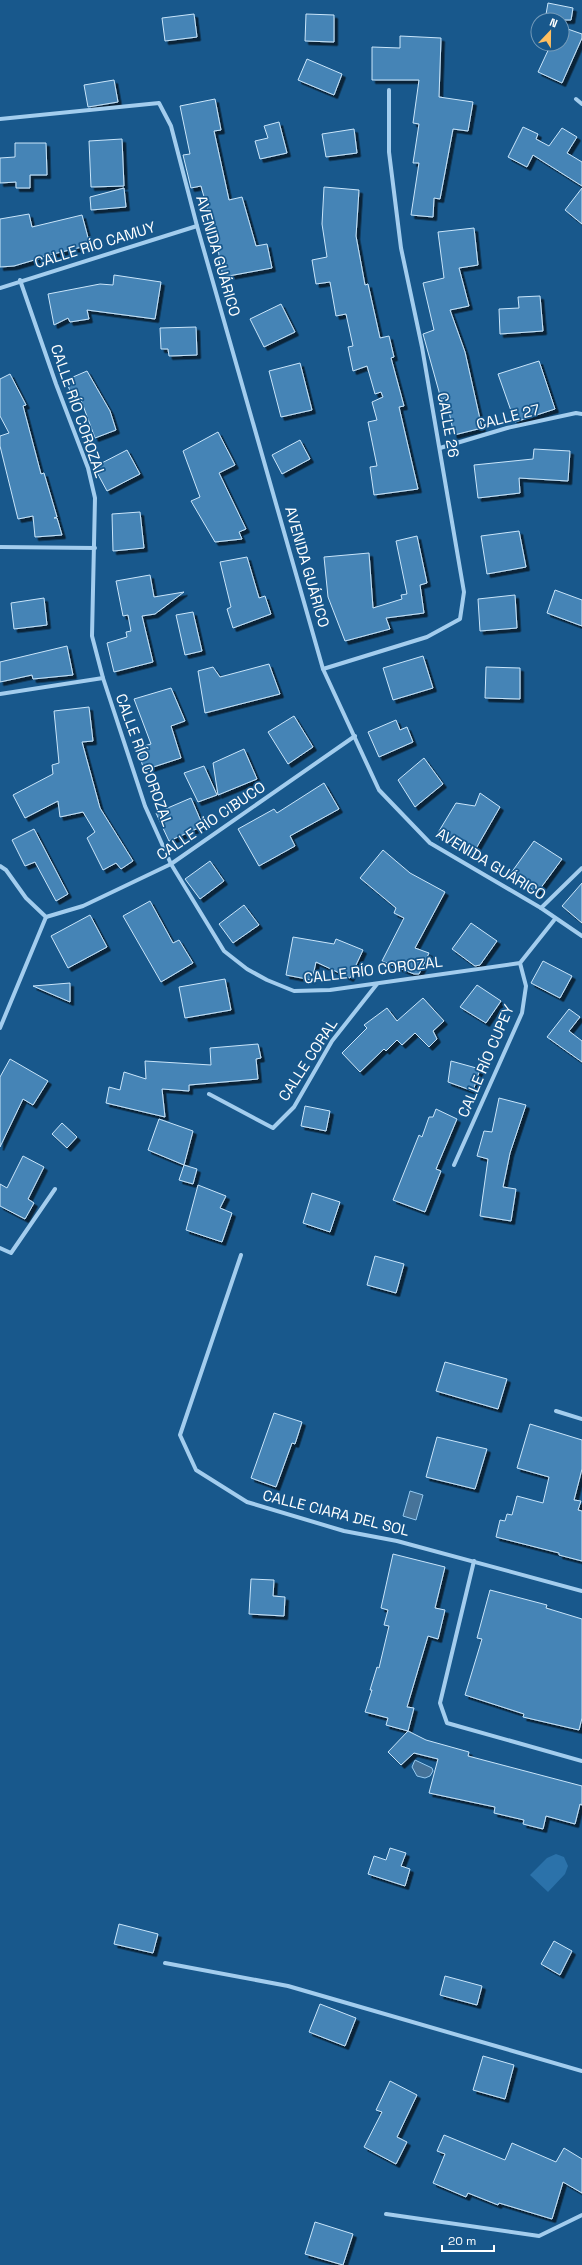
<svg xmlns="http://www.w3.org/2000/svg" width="582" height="2265" font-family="'Space Grotesk',sans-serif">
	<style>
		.green { fill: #2b72aa }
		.water { fill: #467399; stroke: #95caf1 }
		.building { fill: #4584b6; stroke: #c9e5fa; filter: url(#shadow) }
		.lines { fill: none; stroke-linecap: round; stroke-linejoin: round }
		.street { stroke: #a3cdee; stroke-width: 4 }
		.labels { text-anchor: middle; stroke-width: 3.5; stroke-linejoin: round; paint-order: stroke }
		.street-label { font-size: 15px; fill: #fff; stroke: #18588c }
	</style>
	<defs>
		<filter id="shadow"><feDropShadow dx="3.5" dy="3.5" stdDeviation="0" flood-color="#0009"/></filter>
	</defs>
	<rect width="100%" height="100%" fill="#18588c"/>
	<polygon class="green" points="556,1854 564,1857 568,1866 565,1874 548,1892 530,1875 547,1858"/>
	<g class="water">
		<polygon points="410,1491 423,1495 416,1520 403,1516"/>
		<polygon points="415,1760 432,1768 433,1771 430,1776 425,1778 417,1776 412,1767"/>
	</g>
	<g class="building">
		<polygon points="548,3 573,8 571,20 545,20"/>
		<polygon points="194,14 197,37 165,41 162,18"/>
		<polygon points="306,14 334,15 334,42 305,41"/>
		<polygon points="562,27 582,34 582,38 562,83 538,72 551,44 562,44"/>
		<polygon points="400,36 441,38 439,97 473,102 468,131 453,129 440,199 434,198 433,217 411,215 419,163 413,163 419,124 413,123 419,80 372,80 372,47 400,48"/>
		<polygon points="307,59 342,74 334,95 298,80"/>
		<polygon points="114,80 118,102 88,107 84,85"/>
		<polygon points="215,99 221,130 214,131 229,200 242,197 256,246 267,244 272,268 223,277 217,244 201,186 191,188 183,155 190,154 180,106"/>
		<polygon points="279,122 287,153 260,159 255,141 268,138 264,126"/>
		<polygon points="523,127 538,134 536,139 549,146 562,128 577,137 567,153 582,162 582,186 533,155 527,167 508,157"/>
		<polygon points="354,129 357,153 326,157 322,134"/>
		<polygon points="122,139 124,186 91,187 89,141"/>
		<polygon points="15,143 46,143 47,175 30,175 30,188 16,188 16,182 0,183 0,158 15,157"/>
		<polygon points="324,187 359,190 356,236 365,285 368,284 380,338 389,336 394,357 391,358 404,406 399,407 418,489 374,495 370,467 377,466 368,422 377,420 372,402 383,397 381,392 375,394 367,366 353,371 348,347 353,346 346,314 336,316 330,282 316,284 312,260 327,257 322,224"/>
		<polygon points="124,188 126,207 91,210 90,197"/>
		<polygon points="582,188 582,224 565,210"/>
		<polygon points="29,214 32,227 82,215 90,245 41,257 41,258 14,266 0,267 0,219"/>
		<polygon points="474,228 478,265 459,268 469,306 450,310 465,352 482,428 454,435 446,398 441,399 423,334 434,330 423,283 444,278 438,232"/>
		<polygon points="114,275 161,282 155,319 87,310 89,319 70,322 68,318 54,325 48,294 100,284 113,285"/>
		<polygon points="540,296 543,331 500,334 499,309 519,308 518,297"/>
		<polygon points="281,304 295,332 264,347 250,319"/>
		<polygon points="196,327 197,355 169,356 168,349 161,349 160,328"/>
		<polygon points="539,361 555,409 515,422 498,374"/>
		<polygon points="300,363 312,410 281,417 269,371"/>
		<polygon points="87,371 110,411 116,430 95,438 81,400 74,402 66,380"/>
		<polygon points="10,374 26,405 23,406 41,474 44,473 57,517 54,518 57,518 62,535 35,537 33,516 18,519 0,446 0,436 9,433 0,416 0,379"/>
		<polygon points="218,432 235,465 219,473 246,529 239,532 242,539 215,542 191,501 200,497 183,451"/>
		<polygon points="300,440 310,459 282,474 272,455"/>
		<polygon points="534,449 570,451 568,481 519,478 520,493 478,498 474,465 533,459"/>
		<polygon points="127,450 140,474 107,491 94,467"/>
		<polygon points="140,512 144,548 113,551 112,514"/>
		<polygon points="519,531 526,567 487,574 481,536"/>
		<polygon points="417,536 427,583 420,585 424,613 386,618 390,629 345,641 328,597 324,557 369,553 373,608 402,599 401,595 407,594 396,541"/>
		<polygon points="247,557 259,598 265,596 271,614 233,628 227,609 231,607 220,562"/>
		<polygon points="150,575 154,597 184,592 155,614 142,616 153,662 114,672 107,643 127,637 126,632 131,631 128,615 123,616 116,581"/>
		<polygon points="555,590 582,600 582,626 547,613"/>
		<polygon points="515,595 517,628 480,631 478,599"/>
		<polygon points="44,598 47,625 14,629 11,603"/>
		<polygon points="193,612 202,651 185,655 176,615"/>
		<polygon points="67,646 73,675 33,679 32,675 0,682 0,662"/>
		<polygon points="423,656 433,688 393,700 383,668"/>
		<polygon points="269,664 280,694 205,713 198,671 213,667 220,677"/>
		<polygon points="486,667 520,668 520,699 485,698"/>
		<polygon points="171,688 185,721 171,726 181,758 144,770 137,748 151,744 134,699"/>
		<polygon points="89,707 93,741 82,742 100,808 133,861 121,869 116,863 103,870 87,838 95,832 83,812 60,817 58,801 25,818 13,795 53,774 52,765 59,763 54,711"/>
		<polygon points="294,716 313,747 288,764 268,732"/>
		<polygon points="396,720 400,730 407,727 413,742 379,757 368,732"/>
		<polygon points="244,749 257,779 218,795 213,763"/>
		<polygon points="424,758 443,784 415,807 398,780"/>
		<polygon points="204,766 217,795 198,802 184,773"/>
		<polygon points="324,783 339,809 290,836 295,846 259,866 238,829 274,809 277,813"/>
		<polygon points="480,793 500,807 474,852 436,836 456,803 475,806"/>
		<polygon points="191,798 203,826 169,841 156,813"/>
		<polygon points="34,829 68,894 56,901 35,862 25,866 12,840"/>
		<polygon points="534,841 562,859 537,893 511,873"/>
		<polygon points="383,850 410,873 445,892 415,948 429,953 419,974 414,974 382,961 404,918 394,913 396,908 360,878"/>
		<polygon points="210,861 224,881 200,899 185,879"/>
		<polygon points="582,883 582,923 562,906"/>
		<polygon points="150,901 173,943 179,940 193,963 161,982 123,916"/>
		<polygon points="244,905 259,925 233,943 219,924"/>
		<polygon points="90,915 107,947 68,968 51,936"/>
		<polygon points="471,923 497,941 480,965 475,966 452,949"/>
		<polygon points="293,937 334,944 336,939 363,950 350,978 316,962 312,980 286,975"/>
		<polygon points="543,961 572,976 560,998 531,983"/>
		<polygon points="225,979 231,1010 185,1018 179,987"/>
		<polygon points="70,983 70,1002 33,986"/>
		<polygon points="477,985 501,1001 486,1023 460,1007"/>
		<polygon points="423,998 444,1021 433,1031 437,1039 429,1047 415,1033 402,1045 397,1040 386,1051 384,1049 360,1072 342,1053 367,1028 364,1025 387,1008 397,1021"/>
		<polygon points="569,1009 580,1017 569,1031 582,1041 582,1062 547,1037"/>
		<polygon points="258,1044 261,1058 256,1059 258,1079 189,1085 189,1091 162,1089 165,1117 106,1103 109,1087 120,1090 124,1072 146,1079 145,1061 211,1065 210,1048"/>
		<polygon points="10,1059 48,1081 33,1105 23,1099 0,1147 0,1077"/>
		<polygon points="451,1061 480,1069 473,1091 448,1082"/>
		<polygon points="499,1098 526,1105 510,1153 503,1187 516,1189 511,1221 480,1216 488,1159 477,1156 484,1131 492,1132"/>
		<polygon points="305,1106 330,1111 326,1131 301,1126"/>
		<polygon points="436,1109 457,1119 436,1169 441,1171 425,1212 393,1200 419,1135 422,1137 429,1117 433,1117"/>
		<polygon points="159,1119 193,1131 184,1165 148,1150"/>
		<polygon points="62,1123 77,1137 67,1148 52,1134"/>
		<polygon points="23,1156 44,1167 28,1199 34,1203 25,1219 0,1206 0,1184 7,1188"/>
		<polygon points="184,1165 197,1169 193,1184 179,1180"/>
		<polygon points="198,1185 226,1196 220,1208 232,1213 222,1242 186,1230"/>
		<polygon points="312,1193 340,1202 330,1232 303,1223"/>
		<polygon points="375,1256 404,1264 396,1293 367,1285"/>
		<polygon points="445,1362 507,1379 498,1409 436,1391"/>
		<polygon points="274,1413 302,1422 295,1444 292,1443 276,1487 251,1478"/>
		<polygon points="530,1424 582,1440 582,1469 574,1500 581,1501 578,1510 582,1511 582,1561 559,1555 559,1553 496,1537 500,1520 505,1521 507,1514 512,1515 517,1496 543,1503 549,1477 517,1468"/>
		<polygon points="437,1437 487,1449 475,1489 426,1477"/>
		<polygon points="393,1554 445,1567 435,1608 445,1610 438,1639 428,1636 407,1707 414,1708 408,1731 386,1725 388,1718 365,1712 372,1690 370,1690 377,1667 379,1668 389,1626 384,1625 388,1610 381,1608"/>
		<polygon points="251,1579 274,1580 273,1596 285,1597 284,1616 249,1614"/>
		<polygon points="490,1590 547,1605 546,1608 582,1619 582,1718 579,1730 523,1717 524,1714 465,1695 482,1639 477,1638"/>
		<polygon points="408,1731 426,1740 469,1752 468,1756 582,1786 582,1805 580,1804 575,1824 546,1816 543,1829 523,1824 524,1820 494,1813 495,1807 429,1793 438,1759 414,1753 401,1765 388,1752"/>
		<polygon points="390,1848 406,1853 401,1866 410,1869 405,1886 368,1874 374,1856 386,1860"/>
		<polygon points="119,1924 158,1934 153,1953 114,1944"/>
		<polygon points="554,1941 572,1951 560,1975 541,1964"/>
		<polygon points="445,1976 482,1986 477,2005 440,1995"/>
		<polygon points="320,2004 356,2018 345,2046 309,2032"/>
		<polygon points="483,2056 514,2065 505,2099 473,2090"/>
		<polygon points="390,2081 417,2095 397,2137 407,2142 396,2164 364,2147 382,2112 376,2110"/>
		<polygon points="444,2135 505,2160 512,2143 556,2162 564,2148 582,2159 582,2193 563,2182 552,2219 499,2203 498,2205 468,2193 466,2197 433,2183 445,2154 437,2151"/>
		<polygon points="315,2222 353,2234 343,2265 305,2254"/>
	</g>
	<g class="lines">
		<g class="street">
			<polyline points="576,99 582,104"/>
			<polyline points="0,119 159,103 171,126 197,226 323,669 379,790 430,843 541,908 582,936"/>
			<polyline points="20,280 56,384 88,468 95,498 92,636 103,678 145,806 171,864 224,951 247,969 267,980 294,991 330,990 520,963 555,919"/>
			<polyline points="0,288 197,226"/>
			<polyline points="440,448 507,428 576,413 582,414"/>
			<polyline points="0,547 95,548"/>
			<polyline points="323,669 427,637 460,619 464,592 422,347 401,248 389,152 389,90"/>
			<polyline points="0,694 103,678"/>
			<polyline points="0,866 6,870 26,898 46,917 83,906 171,864 355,736"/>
			<polyline points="541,908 582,868"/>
			<polyline points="0,1028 46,917"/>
			<polyline points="209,1094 273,1128 294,1107 332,1041 377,984"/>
			<polyline points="454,1165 522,1013 526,986 520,963"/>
			<polyline points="0,1248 11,1253 55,1189"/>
			<polyline points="241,1255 180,1435 196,1470 247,1502 344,1531 397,1541 582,1591"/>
			<polyline points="556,1411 582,1419"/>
			<polyline points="474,1561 440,1703 447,1723 582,1761"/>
			<polyline points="165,1963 288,1986 582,2071"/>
			<polyline points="386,2214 539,2236 582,2215"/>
		</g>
	</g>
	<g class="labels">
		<g class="street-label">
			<text transform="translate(95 245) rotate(-17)" y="5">CALLE RÍO CAMUY</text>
			<text transform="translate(218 256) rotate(74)" y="5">AVENIDA GUÁRICO</text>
			<text transform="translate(78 411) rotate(71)" y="5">CALLE RÍO COROZAL</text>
			<text transform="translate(508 417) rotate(-14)" y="5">CALLE 27</text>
			<text transform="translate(448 425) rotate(80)" y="5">CALLE 26</text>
			<text transform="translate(307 567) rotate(74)" y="5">AVENIDA GUÁRICO</text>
			<text transform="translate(144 760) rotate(70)" y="5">CALLE RÍO COROZAL</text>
			<text transform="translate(211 821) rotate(-34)" y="5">CALLE RÍO CIBUCO</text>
			<text transform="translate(491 864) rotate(31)" y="5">AVENIDA GUÁRICO</text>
			<text transform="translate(373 970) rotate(-7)" y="5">CALLE RÍO COROZAL</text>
			<text transform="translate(308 1060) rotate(-57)" y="5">CALLE CORAL</text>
			<text transform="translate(486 1061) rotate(-67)" y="5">CALLE RÍO CUPEY</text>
			<text transform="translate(336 1513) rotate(14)" y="5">CALLE CIARA DEL SOL</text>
		</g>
	</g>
	<g transform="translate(550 32) rotate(22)"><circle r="19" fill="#18588c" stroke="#749bba"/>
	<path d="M0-3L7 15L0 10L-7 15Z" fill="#ffbf60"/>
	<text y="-6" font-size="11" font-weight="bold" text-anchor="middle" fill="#ffffff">N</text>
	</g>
	<path d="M442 2245v6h52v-6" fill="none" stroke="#ffffff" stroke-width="2"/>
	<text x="448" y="2245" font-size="12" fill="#ffffff" stroke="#18588c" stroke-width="3" paint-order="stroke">20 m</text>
</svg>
